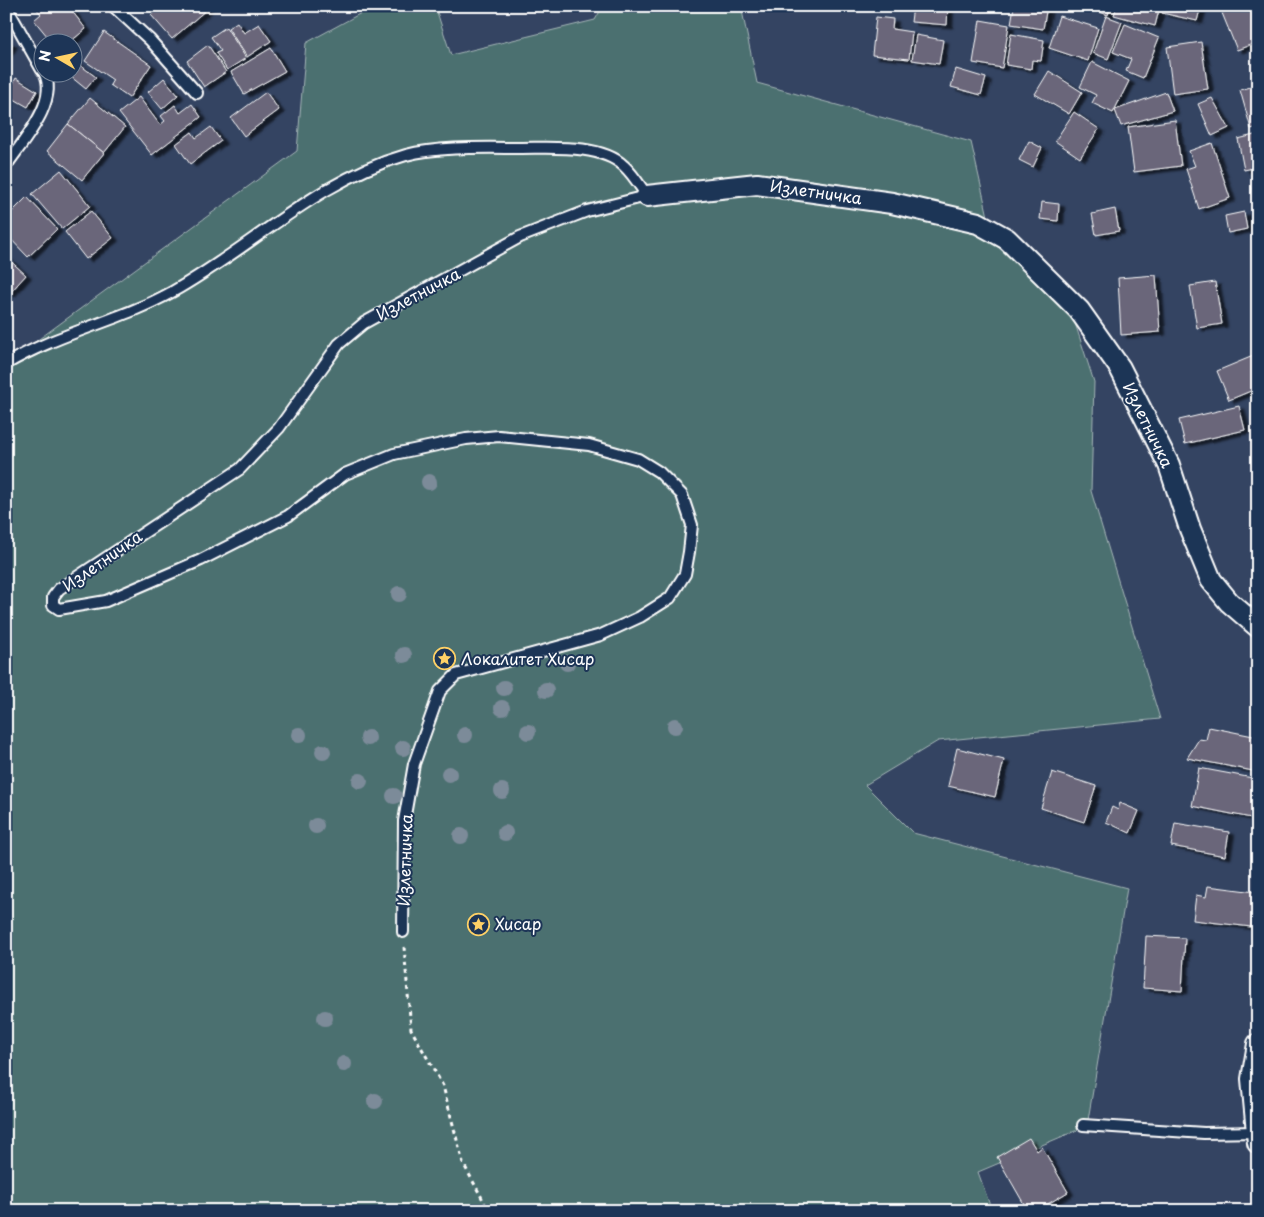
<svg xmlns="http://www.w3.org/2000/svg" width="1264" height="1217" font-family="'Playpen Sans',sans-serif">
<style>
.green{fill:#4c6f70;stroke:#a6b7b8}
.building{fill:#6b667a;stroke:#fff;filter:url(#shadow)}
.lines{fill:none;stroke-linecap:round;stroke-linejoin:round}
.lane-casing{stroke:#fff;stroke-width:14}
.street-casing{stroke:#fff;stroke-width:24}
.path{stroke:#fff;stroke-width:3;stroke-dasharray:4 4;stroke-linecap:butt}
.lane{stroke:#1d3557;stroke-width:10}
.street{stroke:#1d3557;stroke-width:20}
.tree{fill:#7c8b99}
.labels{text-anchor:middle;stroke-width:4;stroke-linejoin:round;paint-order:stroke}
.street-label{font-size:16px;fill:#fff;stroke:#1d3557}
.poi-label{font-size:16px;fill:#fff;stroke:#1d3557;text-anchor:start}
</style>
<defs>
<filter id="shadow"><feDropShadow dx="5.5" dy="3" stdDeviation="1" flood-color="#0009"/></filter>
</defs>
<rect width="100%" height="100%" fill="#344462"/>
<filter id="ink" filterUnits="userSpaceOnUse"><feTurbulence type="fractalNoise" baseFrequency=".02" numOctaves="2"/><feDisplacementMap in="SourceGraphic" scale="10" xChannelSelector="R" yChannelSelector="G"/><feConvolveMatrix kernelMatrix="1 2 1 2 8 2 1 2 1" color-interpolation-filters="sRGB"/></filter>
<g filter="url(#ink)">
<polygon class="green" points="374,6 435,6 451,55 595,20 603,6 741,6 757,83 971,142 994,243 1073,317 1094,382 1091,491 1160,719 938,741 865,785 913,833 1127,888 1087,1126 978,1172 992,1211 6,1211 6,363 297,151 306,43"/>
<g class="building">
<polygon points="34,6 68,6 86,29 70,42 52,42 34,20 41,14"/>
<polygon points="160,6 205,6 207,9 172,39 151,15"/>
<polygon points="913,6 948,6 947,25 911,22"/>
<polygon points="1014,6 1047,6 1043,29 1011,24"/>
<polygon points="1099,6 1111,6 1108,15 1097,11"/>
<polygon points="1117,6 1160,6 1155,26 1114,15"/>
<polygon points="1164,6 1201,6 1197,21 1162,13"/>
<polygon points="1239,6 1250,6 1258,26 1258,42 1237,50 1222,13"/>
<polygon points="1059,16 1098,28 1088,61 1049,48"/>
<polygon points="1106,16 1122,22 1108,59 1093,53"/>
<polygon points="876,17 893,19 892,29 912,32 909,59 872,55"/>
<polygon points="980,20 1009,25 1002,68 973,63"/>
<polygon points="237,22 244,33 259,24 271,41 247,57 228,28"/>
<polygon points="1125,24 1159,38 1143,78 1126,71 1131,59 1113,52"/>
<polygon points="226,27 246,58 227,70 216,53 221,51 211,37"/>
<polygon points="104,32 151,65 129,98 110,85 113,80 85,61"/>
<polygon points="1011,34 1044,40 1041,61 1032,60 1031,69 1006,65"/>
<polygon points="916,35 943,40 939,64 912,60"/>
<polygon points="6,41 12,44 6,54"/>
<polygon points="1201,42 1208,89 1173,94 1167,47"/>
<polygon points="208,45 226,72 204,87 187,61"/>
<polygon points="271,48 285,71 244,94 231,72"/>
<polygon points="72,59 96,77 86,89 65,72 72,72"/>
<polygon points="1092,62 1129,81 1113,113 1092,103 1096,95 1080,87"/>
<polygon points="956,69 986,78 981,95 951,87"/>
<polygon points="1049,71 1082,92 1069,114 1035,94"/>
<polygon points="16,78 37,91 28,107 7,95"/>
<polygon points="164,78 178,95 162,109 148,92"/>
<polygon points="1258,85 1258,127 1251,129 1240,90"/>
<polygon points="266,92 279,110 244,136 231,118"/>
<polygon points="1166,92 1173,111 1121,126 1115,110"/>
<polygon points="139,97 160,125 165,121 161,116 175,105 180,113 192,104 201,117 152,155 119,113"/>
<polygon points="90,98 125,127 104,153 68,124"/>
<polygon points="1212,98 1229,128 1212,136 1198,104"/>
<polygon points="1074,112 1099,129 1080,158 1055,141"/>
<polygon points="1175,120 1181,166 1134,172 1128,127"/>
<polygon points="68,124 104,153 82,180 47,151"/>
<polygon points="211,127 221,141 190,164 176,144 192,132 196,138"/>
<polygon points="1258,134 1258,167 1244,170 1238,139"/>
<polygon points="1029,141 1042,148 1033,167 1019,160"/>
<polygon points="1212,143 1230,198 1199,209 1186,169 1195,166 1189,151"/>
<polygon points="61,170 90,206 62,229 32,194"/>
<polygon points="1258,186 1258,206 1252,188"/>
<polygon points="27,197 57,229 28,257 6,234 6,208 11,213"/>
<polygon points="1042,202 1059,204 1058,221 1040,219"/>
<polygon points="1115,209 1119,231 1096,235 1092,214"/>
<polygon points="91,211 113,238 86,259 65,232"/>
<polygon points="1244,212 1247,229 1228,233 1225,216"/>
<polygon points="6,257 26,275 9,294 6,292"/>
<polygon points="1156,275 1160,332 1121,335 1118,278"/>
<polygon points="1215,282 1222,324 1197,328 1190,286"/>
<polygon points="1258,354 1258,388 1229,400 1217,371"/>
<polygon points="1239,406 1245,430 1185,444 1179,420"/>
<polygon points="1209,727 1258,737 1258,772 1187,758 1199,739 1206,740"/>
<polygon points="957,748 1004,760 995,797 948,786"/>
<polygon points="1199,768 1258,779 1256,819 1192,806"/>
<polygon points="1052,772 1096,786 1084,822 1041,808"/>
<polygon points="1120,803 1139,811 1130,833 1106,822 1112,807 1118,810"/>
<polygon points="1175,823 1229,832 1225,856 1171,846"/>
<polygon points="1208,886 1255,892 1251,927 1193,920 1196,895 1206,897"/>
<polygon points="1146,936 1185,938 1182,991 1143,988"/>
<polygon points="1029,1138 1037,1151 1042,1147 1068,1192 1036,1211 1028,1211 997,1157"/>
</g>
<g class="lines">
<defs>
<g id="lane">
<polyline points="6,6 42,70"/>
<polyline points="113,6 150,40 197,93"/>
<path d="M6 166C22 142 60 101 44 72"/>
<path d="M6 364C58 333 120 321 172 292 251 248 317 180 406 155 440 146 487 148 522 148 552 148 601 144 624 166 633 174 640 186 647 196L587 211 520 237 364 323 339 344 279 428 240 469 59 589 53 597V605L59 609 106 601 201 560 288 516 345 474 394 454 466 439 499 436 589 445 638 459 659 472 682 495 692 525 689 552 685 574 670 598 640 617 601 635 456 675 440 691 414 764 404 821 403 932"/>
<polyline points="1083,1125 1204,1133 1257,1132"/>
</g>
<g id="street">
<polyline points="647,196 757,184 892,203 978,223 1007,239 1079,310 1120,368 1169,465 1190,529 1211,580 1229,602 1258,627"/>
<polyline points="1258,1044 1252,1079 1258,1143"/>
</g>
</defs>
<use href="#lane" class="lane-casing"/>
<use href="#street" class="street-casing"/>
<polyline class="path" points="404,947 411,1029 443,1086 463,1163 489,1211"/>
<use href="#lane" class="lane"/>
<use href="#street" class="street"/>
</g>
<g class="tree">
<circle cx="429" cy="482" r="8"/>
<circle cx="399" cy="594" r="8"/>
<circle cx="404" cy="655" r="8"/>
<circle cx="567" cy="663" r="8"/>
<circle cx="504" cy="688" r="8"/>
<circle cx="546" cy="690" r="8"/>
<circle cx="502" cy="708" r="8"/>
<circle cx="675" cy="726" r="8"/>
<circle cx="528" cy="732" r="8"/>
<circle cx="299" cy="735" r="8"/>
<circle cx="465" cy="735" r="8"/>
<circle cx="368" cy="738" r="8"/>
<circle cx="403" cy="748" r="8"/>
<circle cx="323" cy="752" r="8"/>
<circle cx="449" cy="774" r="8"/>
<circle cx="360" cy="781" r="8"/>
<circle cx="502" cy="791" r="8"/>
<circle cx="394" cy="796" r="8"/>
<circle cx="316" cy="826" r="8"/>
<circle cx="505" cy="833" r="8"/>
<circle cx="461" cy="836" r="8"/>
<circle cx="325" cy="1018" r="8"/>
<circle cx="344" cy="1064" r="8"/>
<circle cx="375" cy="1101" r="8"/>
</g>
</g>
<defs>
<symbol id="sight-ring" viewBox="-11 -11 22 22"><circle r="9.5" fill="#1d3557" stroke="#ffd166" stroke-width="1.5"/><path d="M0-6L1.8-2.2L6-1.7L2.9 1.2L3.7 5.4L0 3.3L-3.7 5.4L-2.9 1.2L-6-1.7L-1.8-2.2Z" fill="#ffd166"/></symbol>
</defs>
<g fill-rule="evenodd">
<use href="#sight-ring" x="432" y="646" width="25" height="25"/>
<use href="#sight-ring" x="466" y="912" width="25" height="25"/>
</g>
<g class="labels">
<g class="street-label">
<text transform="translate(816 192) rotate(8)" y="6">Излетничка</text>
<text transform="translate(418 294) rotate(-28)" y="6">Излетничка</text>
<text transform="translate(1148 425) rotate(64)" y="6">Излетничка</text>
<text transform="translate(102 561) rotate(-35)" y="6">Излетничка</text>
<text transform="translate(405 860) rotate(-88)" y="6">Излетничка</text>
</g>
<g class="poi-label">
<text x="461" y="665">Локалитет Хисар</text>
<text x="495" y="930">Хисар</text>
</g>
</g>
<rect width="1264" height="1217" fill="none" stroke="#1d3557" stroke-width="25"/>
<rect x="12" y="12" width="1239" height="1192" fill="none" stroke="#fff" stroke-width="2" filter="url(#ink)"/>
<g transform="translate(58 58) rotate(279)"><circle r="24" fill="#1d3557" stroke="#77869a"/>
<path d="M0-4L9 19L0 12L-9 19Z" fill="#ffd166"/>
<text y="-8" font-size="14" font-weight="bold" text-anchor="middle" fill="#ffffff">N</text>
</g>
</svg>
